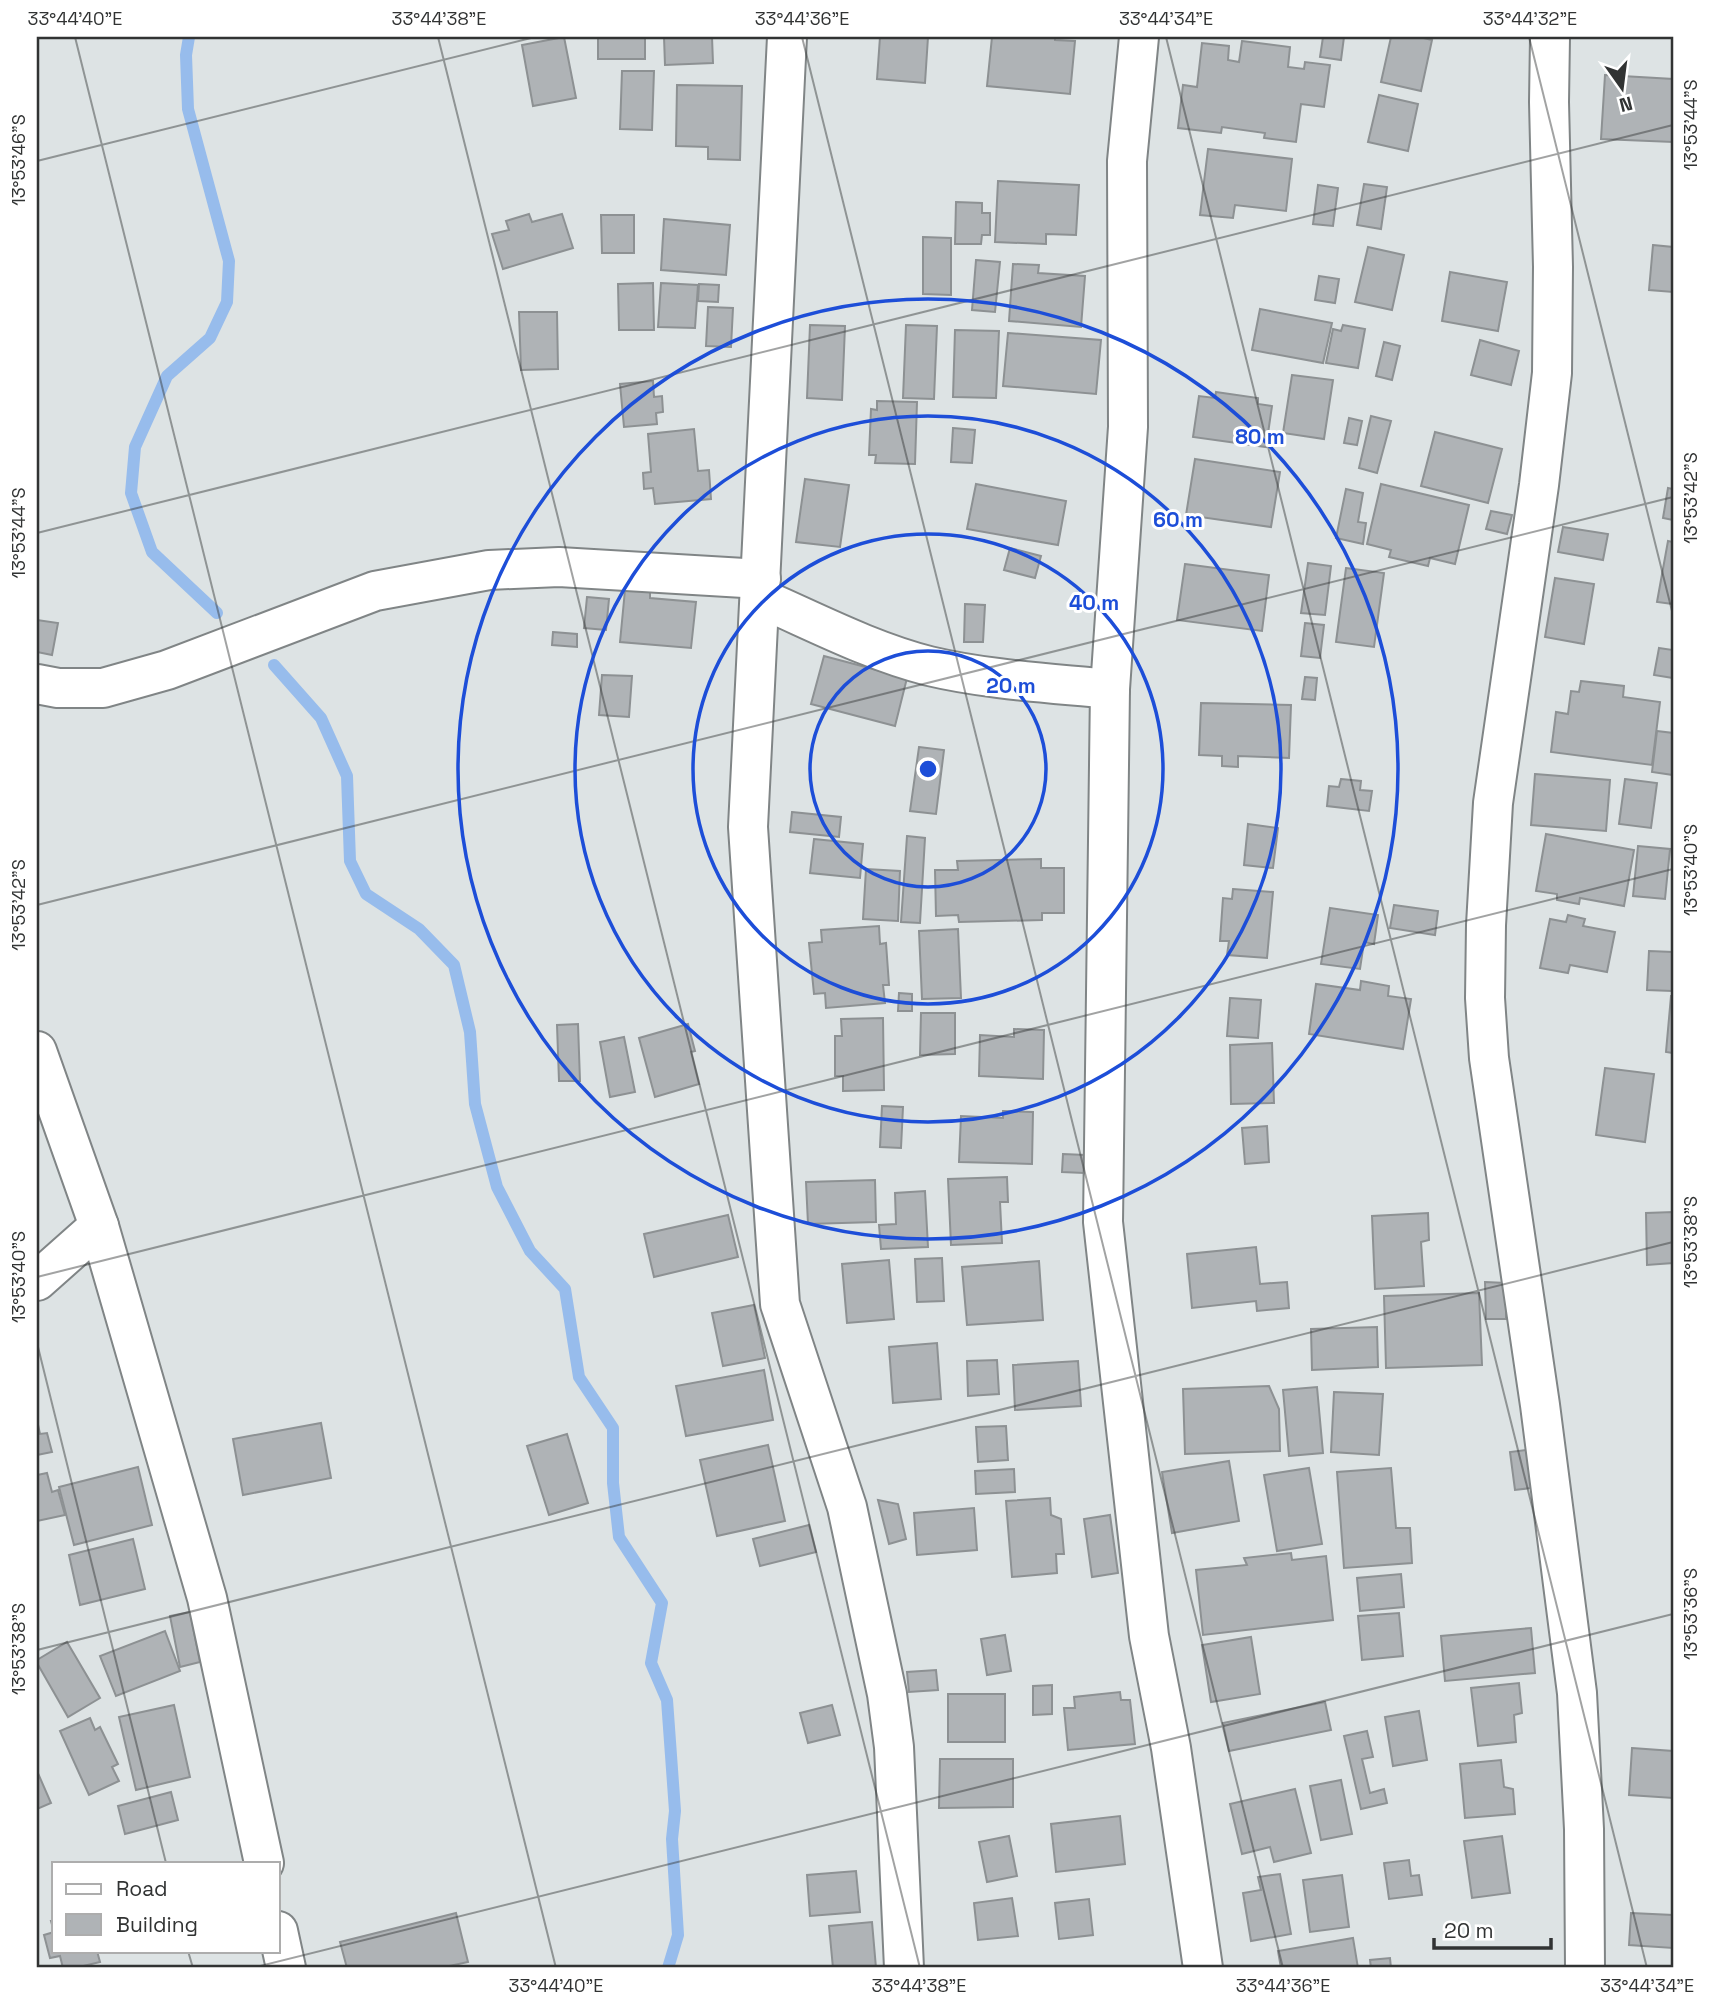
<svg xmlns="http://www.w3.org/2000/svg" width="1710" height="2005" font-family="'Space Grotesk',sans-serif">
<style>
.lines{fill:none;stroke-linecap:round;stroke-linejoin:round}
.stream{stroke:#97bcec;stroke-width:12}
.building{fill:#afb3b6;stroke:#8d9193;stroke-width:2}
.street-casing{stroke:#808586;stroke-width:42}
.street{stroke:#fff;stroke-width:38}
.ticks{fill:none;stroke:#313333;stroke-width:2;stroke-opacity:0.45}
.ring{fill:none;stroke:#1d4ed8;stroke-width:3.5}
.centre{fill:#1d4ed8;stroke:#fff;stroke-width:3.5}
.ring-label{font-size:21px;text-anchor:middle;font-weight:bold;fill:#1d4ed8;stroke:#fff;stroke-width:6;stroke-linejoin:round;paint-order:stroke}
.neatline{fill:none;stroke:#313333;stroke-width:2.5}
.ticks-label{font-size:18px;text-anchor:middle;fill:#313333}
</style>
<rect width="100%" height="100%" fill="#dde3e4"/>
<g class="lines">
<g class="stream">
<polyline points="189,37 186,55 188,109 229,261 227,302 210,338 167,376 135,447 131,493 152,552 217,613"/>
<polyline points="274,665 321,718 347,776 350,861 366,894 419,929 454,965 470,1032 475,1104 497,1187 530,1251 565,1289 579,1377 613,1428 613,1483 619,1537 662,1603 651,1663 667,1700 675,1811 672,1839 678,1935 668,1968"/>
</g>
</g>
<g class="building">
<polygon points="564,37 576,98 533,106 522,45"/>
<rect x="598" y="37" width="47" height="22"/>
<polygon points="664,37 712,37 713,63 665,65"/>
<polygon points="880,37 928,37 925,83 877,79"/>
<polygon points="992,37 1055,37 1055,40 1075,41 1070,94 987,86"/>
<polygon points="1323,37 1344,37 1341,60 1320,57"/>
<polygon points="1391,37 1419,37 1432,40 1421,91 1381,82"/>
<polygon points="1242,41 1290,47 1288,67 1304,69 1305,62 1330,65 1324,107 1301,104 1296,142 1264,138 1265,133 1222,127 1221,133 1178,128 1183,85 1197,87 1202,43 1229,46 1228,60 1239,62"/>
<polygon points="622,71 654,71 652,130 620,129"/>
<polygon points="1605,75 1673,79 1673,142 1601,139"/>
<polygon points="677,85 742,86 740,160 708,159 708,147 676,146"/>
<polygon points="1379,95 1418,104 1408,151 1368,142"/>
<polygon points="1208,149 1292,159 1286,211 1235,205 1233,218 1200,215"/>
<polygon points="998,181 1079,185 1076,235 1046,234 1046,244 995,242"/>
<polygon points="1364,184 1387,187 1381,229 1357,225"/>
<polygon points="1318,185 1338,188 1333,226 1313,224"/>
<polygon points="956,202 982,203 982,213 990,213 990,235 982,235 981,244 955,244"/>
<polygon points="529,214 532,222 562,214 573,248 503,269 492,234 509,230 506,221"/>
<polygon points="601,215 634,215 634,253 602,253"/>
<polygon points="664,219 730,225 726,275 661,270"/>
<polygon points="923,237 951,238 951,295 923,294"/>
<polygon points="1653,245 1673,247 1673,292 1649,290"/>
<polygon points="1368,247 1404,255 1392,310 1355,302"/>
<polygon points="976,260 1000,262 995,312 972,310"/>
<polygon points="1013,264 1039,265 1038,273 1085,276 1081,327 1009,321"/>
<polygon points="1450,272 1507,282 1498,331 1442,321"/>
<polygon points="1319,276 1339,279 1335,303 1315,300"/>
<polygon points="653,283 654,330 619,330 618,284"/>
<polygon points="661,283 698,285 695,328 658,327"/>
<polygon points="699,284 719,285 718,302 698,301"/>
<polygon points="708,307 733,308 731,347 706,346"/>
<polygon points="1260,309 1332,323 1323,363 1252,350"/>
<polygon points="519,312 557,312 558,369 521,370"/>
<polygon points="810,325 845,326 842,400 807,398"/>
<polygon points="906,325 937,326 934,399 903,398"/>
<polygon points="1343,325 1365,329 1358,368 1326,363 1333,329 1341,331"/>
<polygon points="955,330 999,331 996,398 953,397"/>
<polygon points="1008,333 1101,340 1096,394 1003,386"/>
<polygon points="1480,340 1519,351 1511,385 1471,375"/>
<polygon points="1384,342 1400,346 1392,380 1376,376"/>
<polygon points="1292,375 1333,380 1324,439 1283,433"/>
<polygon points="653,381 654,397 662,396 663,412 656,413 657,424 624,427 620,384"/>
<polygon points="1216,392 1258,398 1258,404 1272,406 1266,447 1193,437 1199,396 1215,398"/>
<polygon points="877,401 917,402 915,464 875,463 876,455 869,455 871,409 877,410"/>
<polygon points="1371,416 1391,421 1377,473 1359,468"/>
<polygon points="1349,418 1362,421 1357,445 1344,443"/>
<polygon points="953,428 975,430 972,463 951,462"/>
<polygon points="694,429 698,471 709,470 711,499 655,504 653,488 644,489 643,473 651,472 648,434"/>
<polygon points="1435,432 1502,449 1488,503 1421,486"/>
<polygon points="1195,459 1280,472 1271,527 1186,515"/>
<polygon points="805,479 849,485 840,547 796,542"/>
<polygon points="976,484 1066,501 1058,545 967,529"/>
<polygon points="1381,484 1469,505 1455,564 1430,558 1428,566 1389,557 1391,550 1367,544"/>
<polygon points="1668,488 1673,489 1673,520 1663,518"/>
<polygon points="1346,489 1363,493 1358,522 1366,523 1363,544 1336,538"/>
<polygon points="1491,511 1512,515 1507,534 1486,529"/>
<polygon points="1563,527 1608,534 1603,560 1558,552"/>
<polygon points="1668,541 1673,542 1673,604 1657,602"/>
<polygon points="1010,548 1041,556 1035,578 1004,570"/>
<polygon points="1308,563 1331,566 1325,615 1301,613"/>
<polygon points="1185,564 1269,575 1262,631 1177,620"/>
<polygon points="1346,568 1384,573 1374,647 1336,642"/>
<polygon points="1555,578 1594,584 1584,644 1545,637"/>
<polygon points="625,590 650,591 650,598 696,602 691,648 620,642"/>
<polygon points="587,597 609,599 606,630 584,628"/>
<polygon points="965,604 985,605 983,642 964,642"/>
<polygon points="37,620 58,623 52,655 37,652"/>
<polygon points="1305,623 1324,625 1320,658 1301,656"/>
<polygon points="553,632 577,634 577,647 552,645"/>
<polygon points="1659,648 1673,650 1673,678 1654,675"/>
<polygon points="824,656 907,678 895,726 811,704"/>
<polygon points="602,675 632,676 629,717 599,715"/>
<polygon points="1305,677 1317,678 1315,700 1302,699"/>
<polygon points="1581,681 1624,686 1623,697 1660,702 1652,765 1551,752 1556,712 1568,714 1571,691 1579,692"/>
<polygon points="1201,703 1291,705 1289,758 1238,756 1238,767 1222,766 1222,756 1199,755"/>
<polygon points="1657,731 1673,733 1673,775 1652,772"/>
<polygon points="919,747 944,750 936,814 910,811"/>
<polygon points="1535,774 1610,780 1606,831 1531,825"/>
<polygon points="1341,779 1361,781 1360,790 1372,791 1369,811 1327,806 1329,786 1339,787"/>
<polygon points="1625,779 1657,783 1651,828 1619,824"/>
<polygon points="792,812 841,817 839,837 790,832"/>
<polygon points="1248,824 1278,828 1273,868 1244,865"/>
<polygon points="1546,834 1634,850 1624,906 1580,898 1579,904 1557,900 1557,894 1536,891"/>
<polygon points="907,836 925,838 920,923 901,922"/>
<polygon points="814,839 863,844 860,878 810,873"/>
<polygon points="1638,846 1670,849 1665,899 1633,896"/>
<polygon points="1041,859 1041,868 1064,868 1064,913 1042,913 1042,920 959,922 958,915 936,916 935,870 958,870 957,861"/>
<polygon points="866,869 900,871 898,921 863,919"/>
<polygon points="1233,889 1273,892 1267,958 1227,955 1229,941 1220,941 1223,898 1232,899"/>
<polygon points="1394,905 1438,911 1435,935 1390,928"/>
<polygon points="1330,908 1378,915 1374,944 1364,942 1360,969 1321,964"/>
<polygon points="1568,915 1585,919 1583,926 1615,932 1607,972 1570,965 1568,973 1540,968 1550,919 1566,922"/>
<polygon points="879,926 880,944 886,943 889,985 883,985 885,1003 826,1008 825,993 814,994 809,943 822,942 821,930"/>
<polygon points="958,929 961,998 922,999 919,931"/>
<polygon points="1649,951 1673,952 1672,991 1647,990"/>
<polygon points="1361,981 1389,986 1388,996 1411,999 1403,1049 1309,1034 1316,984 1360,990"/>
<polygon points="899,993 912,994 912,1011 898,1011"/>
<polygon points="1671,996 1673,996 1673,1053 1666,1052"/>
<polygon points="1230,998 1261,1000 1258,1038 1227,1036"/>
<polygon points="921,1013 955,1013 955,1054 920,1055"/>
<polygon points="883,1018 884,1090 843,1091 843,1076 835,1076 835,1036 842,1036 841,1019"/>
<polygon points="578,1024 580,1081 559,1081 557,1025"/>
<polygon points="688,1024 695,1051 691,1052 699,1084 655,1097 639,1038"/>
<polygon points="1014,1029 1044,1030 1043,1079 979,1076 980,1035 1014,1037"/>
<polygon points="624,1037 635,1092 610,1097 600,1042"/>
<polygon points="1272,1043 1274,1103 1231,1104 1230,1045"/>
<polygon points="1605,1068 1654,1074 1645,1142 1596,1135"/>
<polygon points="882,1106 903,1107 901,1148 880,1147"/>
<polygon points="1003,1111 1033,1112 1032,1164 959,1162 961,1116 1003,1118"/>
<polygon points="1267,1126 1269,1162 1245,1164 1242,1128"/>
<polygon points="1063,1154 1085,1155 1084,1173 1062,1172"/>
<polygon points="1007,1177 1008,1202 1000,1202 1002,1243 951,1245 948,1179"/>
<polygon points="875,1180 876,1222 808,1224 806,1182"/>
<polygon points="925,1191 928,1247 881,1249 879,1225 896,1224 895,1193"/>
<polygon points="1673,1212 1673,1263 1647,1265 1646,1213"/>
<polygon points="1428,1213 1429,1240 1421,1242 1424,1286 1375,1289 1372,1216"/>
<polygon points="728,1215 738,1257 654,1277 644,1234"/>
<polygon points="1256,1247 1260,1284 1287,1282 1289,1308 1257,1311 1256,1301 1192,1308 1187,1254"/>
<polygon points="942,1258 944,1301 917,1302 915,1259"/>
<polygon points="889,1260 894,1319 847,1323 842,1264"/>
<polygon points="1039,1261 1043,1320 967,1325 962,1267"/>
<polygon points="1485,1282 1506,1283 1506,1319 1486,1319"/>
<polygon points="1479,1293 1482,1365 1386,1368 1384,1296"/>
<polygon points="754,1305 765,1358 723,1366 712,1313"/>
<polygon points="1377,1327 1378,1367 1312,1370 1311,1329"/>
<polygon points="937,1343 941,1399 893,1403 889,1347"/>
<polygon points="997,1360 999,1394 968,1396 967,1361"/>
<polygon points="1078,1361 1081,1406 1015,1410 1013,1365"/>
<polygon points="764,1370 773,1420 686,1436 676,1386"/>
<polygon points="1269,1386 1279,1409 1280,1451 1185,1454 1183,1389"/>
<polygon points="1317,1387 1323,1453 1289,1456 1283,1390"/>
<polygon points="1334,1392 1383,1394 1379,1455 1331,1452"/>
<polygon points="37,1420 40,1434 47,1433 52,1452 37,1455"/>
<polygon points="321,1423 331,1478 243,1495 233,1439"/>
<polygon points="1006,1426 1008,1460 978,1462 976,1427"/>
<polygon points="567,1434 588,1503 549,1515 527,1446"/>
<polygon points="768,1445 785,1521 717,1536 700,1460"/>
<polygon points="1527,1450 1531,1488 1515,1490 1510,1452"/>
<polygon points="1229,1461 1239,1521 1172,1533 1162,1472"/>
<polygon points="138,1467 152,1525 74,1545 59,1487"/>
<polygon points="1309,1468 1322,1544 1277,1551 1264,1475"/>
<polygon points="1391,1468 1396,1528 1410,1528 1412,1563 1344,1568 1337,1472"/>
<polygon points="1014,1469 1015,1492 976,1494 975,1471"/>
<polygon points="47,1473 52,1492 58,1490 65,1515 37,1521 37,1475"/>
<polygon points="1050,1498 1051,1515 1061,1519 1064,1554 1056,1554 1057,1573 1012,1577 1006,1501"/>
<polygon points="878,1500 898,1504 906,1539 889,1544"/>
<polygon points="974,1508 977,1550 917,1555 914,1513"/>
<polygon points="1110,1515 1118,1573 1092,1577 1084,1519"/>
<polygon points="809,1525 816,1552 760,1566 753,1539"/>
<polygon points="133,1539 145,1589 80,1605 69,1555"/>
<polygon points="1291,1553 1292,1560 1326,1556 1333,1620 1203,1635 1196,1570 1247,1565 1244,1558"/>
<polygon points="1401,1574 1404,1607 1360,1611 1357,1578"/>
<polygon points="190,1612 200,1662 180,1667 170,1616"/>
<polygon points="1399,1613 1403,1656 1362,1660 1358,1616"/>
<polygon points="1531,1628 1535,1673 1445,1681 1441,1636"/>
<polygon points="165,1631 180,1671 116,1696 100,1656"/>
<polygon points="1005,1635 1011,1671 987,1675 981,1639"/>
<polygon points="1251,1637 1260,1694 1211,1702 1202,1645"/>
<polygon points="67,1642 100,1698 68,1717 37,1663 37,1660"/>
<polygon points="936,1670 938,1690 909,1692 907,1672"/>
<polygon points="1519,1683 1522,1713 1514,1715 1516,1742 1478,1746 1471,1688"/>
<polygon points="1052,1685 1052,1714 1033,1715 1033,1686"/>
<polygon points="1120,1692 1121,1700 1130,1700 1135,1744 1068,1750 1064,1708 1075,1708 1074,1697"/>
<rect x="948" y="1694" width="57" height="48"/>
<polygon points="1325,1702 1331,1730 1229,1751 1223,1723"/>
<polygon points="174,1705 190,1777 136,1790 119,1717"/>
<polygon points="832,1705 840,1735 808,1743 800,1713"/>
<polygon points="1419,1711 1427,1760 1393,1766 1385,1717"/>
<polygon points="90,1718 95,1730 100,1727 118,1764 112,1767 119,1781 89,1795 60,1731"/>
<polygon points="1367,1731 1373,1757 1362,1759 1370,1793 1384,1789 1387,1803 1361,1809 1344,1736"/>
<polygon points="1632,1748 1673,1751 1673,1798 1629,1795"/>
<polygon points="940,1759 1013,1759 1013,1807 939,1808"/>
<polygon points="1501,1760 1504,1787 1513,1789 1515,1814 1465,1818 1460,1764"/>
<polygon points="37,1771 51,1803 37,1809"/>
<polygon points="1341,1780 1352,1834 1321,1840 1310,1786"/>
<polygon points="1295,1789 1311,1853 1274,1862 1270,1847 1242,1854 1230,1804"/>
<polygon points="171,1792 178,1820 125,1834 118,1806"/>
<polygon points="1120,1816 1125,1864 1056,1872 1051,1824"/>
<polygon points="1009,1836 1017,1876 987,1882 979,1842"/>
<polygon points="1502,1836 1510,1893 1472,1898 1464,1841"/>
<polygon points="1409,1860 1411,1876 1419,1875 1422,1895 1389,1899 1384,1863"/>
<polygon points="856,1871 860,1912 810,1916 807,1875"/>
<polygon points="1280,1874 1291,1934 1251,1941 1243,1893 1261,1890 1258,1877"/>
<polygon points="1342,1875 1349,1927 1310,1932 1303,1880"/>
<polygon points="1012,1898 1018,1936 978,1940 974,1903"/>
<polygon points="1089,1899 1093,1935 1059,1939 1055,1903"/>
<polygon points="456,1913 468,1962 440,1968 347,1968 340,1942"/>
<polygon points="1631,1913 1673,1915 1673,1948 1629,1945"/>
<polygon points="51,1921 54,1921 54,1951 97,1951 100,1962 75,1968 63,1968 60,1956 50,1958 44,1935 54,1932"/>
<polygon points="872,1922 876,1968 833,1968 829,1926"/>
<polygon points="1353,1938 1358,1968 1281,1968 1278,1951"/>
<polygon points="1390,1958 1391,1968 1371,1968 1370,1960"/>
</g>
<g class="lines">
<defs>
<g id="street">
<polyline points="787,37 748,827 780,1304 847,1507 887,1694 894,1747 904,1968"/>
<polyline points="1139,37 1127,161 1128,427 1110,689 1103,1222 1149,1636 1171,1748 1203,1968"/>
<polyline points="1550,37 1549,102 1553,267 1552,373 1539,485 1493,803 1486,925 1485,998 1489,1058 1540,1405 1577,1693 1584,1829 1585,1968"/>
<path d="M760 598C815 622 870 651 929 666 988 680 1050 683 1110 689"/>
<polyline points="37,684 58,688 103,688 167,670 375,591 489,570 559,567 761,579"/>
<polyline points="37,1051 99,1226 207,1598 264,1863"/>
<polyline points="37,1281 99,1226"/>
<polyline points="278,1931 286,1968"/>
</g>
</defs>
<use href="#street" class="street-casing"/>
<use href="#street" class="street"/>
</g>
<path class="ticks" d="M75 37 556 1968M438 37 920 1968M802 37 1283 1968M1166 37 1647 1968M1529 37 1673 615M37 161 535 37M37 533 1673 125M37 905 1673 497M37 1277 1673 869M37 1343 166 1863M37 1650 1673 1242M188 1951 193 1968M252 1968 1673 1614"/>
<g class="ring">
<circle cx="928" cy="769" r="118"/>
<circle cx="928" cy="769" r="235"/>
<circle cx="928" cy="769" r="353"/>
<circle cx="928" cy="769" r="470"/>
</g>
<circle cx="928" cy="769" r="10" class="centre"/>
<g class="ring-label">
<text x="1260" y="444">80 m</text>
<text x="1178" y="527">60 m</text>
<text x="1094" y="610">40 m</text>
<text x="1011" y="693">20 m</text>
</g>
<rect width="1710" height="2005" fill="none" stroke="#ffffff" stroke-width="77"/>
<rect x="52" y="1862" width="228" height="91" fill="#ffffff" stroke="#adadad" stroke-width="2"/>
<rect x="66" y="1884" width="35" height="10" fill="#ffffff" stroke="#adadad" stroke-width="2"/>
<text x="116" y="1896" font-size="21" fill="#313333">Road</text>
<rect x="66" y="1914" width="35" height="21" fill="#afb3b6" stroke="#adadad" stroke-width="2"/>
<text x="116" y="1932" font-size="21" fill="#313333">Building</text>
<g transform="translate(1622 88) rotate(166)" stroke="#ffffff" stroke-width="5" paint-order="stroke">
<path d="M0-5L12 26L0 18L-12 26Z" fill="#313333"/>
<text y="-10" font-size="19" font-weight="bold" text-anchor="middle" fill="#313333">N</text>
</g>
<path d="M1434 1938v10h117v-10" fill="none" stroke="#313333" stroke-width="3.5"/>
<text x="1444" y="1938" font-size="21" fill="#313333" stroke="#ffffff" stroke-width="5" paint-order="stroke">20 m</text>
<rect x="38" y="38" width="1634" height="1928" class="neatline"/>
<g class="ticks-label">
<text x="75" y="25">33°44'40"E</text>
<text x="439" y="25">33°44'38"E</text>
<text x="802" y="25">33°44'36"E</text>
<text x="1166" y="25">33°44'34"E</text>
<text x="1530" y="25">33°44'32"E</text>
<text transform="translate(1691 125) rotate(-90)" y="6">13°53'44"S</text>
<text transform="translate(19 160) rotate(-90)" y="6">13°53'46"S</text>
<text transform="translate(1691 498) rotate(-90)" y="6">13°53'42"S</text>
<text transform="translate(19 533) rotate(-90)" y="6">13°53'44"S</text>
<text transform="translate(1691 870) rotate(-90)" y="6">13°53'40"S</text>
<text transform="translate(19 905) rotate(-90)" y="6">13°53'42"S</text>
<text transform="translate(1691 1242) rotate(-90)" y="6">13°53'38"S</text>
<text transform="translate(19 1277) rotate(-90)" y="6">13°53'40"S</text>
<text transform="translate(1691 1614) rotate(-90)" y="6">13°53'36"S</text>
<text transform="translate(19 1649) rotate(-90)" y="6">13°53'38"S</text>
<text x="556" y="1992">33°44'40"E</text>
<text x="919" y="1992">33°44'38"E</text>
<text x="1283" y="1992">33°44'36"E</text>
<text x="1647" y="1992">33°44'34"E</text>
</g>
</svg>
